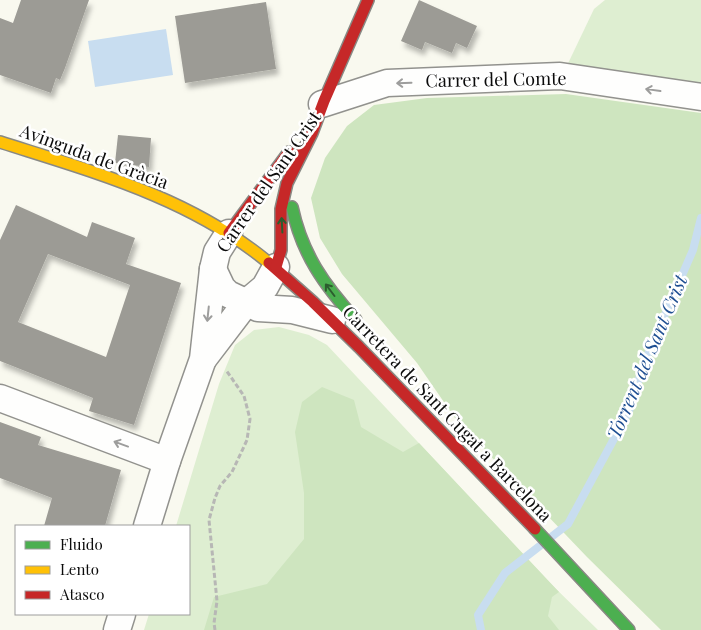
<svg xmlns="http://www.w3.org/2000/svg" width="701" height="630" font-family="'Playfair Display',serif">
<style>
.green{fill:#deeed1}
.forest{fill:#cee5bf}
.water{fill:#c8ddf0}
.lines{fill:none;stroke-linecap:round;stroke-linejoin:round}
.stream{stroke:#c8ddf0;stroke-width:8}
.building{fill:#9c9b95;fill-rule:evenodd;filter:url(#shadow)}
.street-casing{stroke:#92928e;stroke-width:29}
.fast-casing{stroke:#898984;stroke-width:14}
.slow-casing{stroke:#898984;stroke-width:14}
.jam-casing{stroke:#898984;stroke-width:14}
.path{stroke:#b7b7b5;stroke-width:3;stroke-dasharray:5 2.5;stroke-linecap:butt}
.street{stroke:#fefefd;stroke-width:26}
.fast{stroke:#4caf50;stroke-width:11}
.slow{stroke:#ffc107;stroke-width:11}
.jam{stroke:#c62828;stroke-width:11}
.oneway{stroke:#9d9d9c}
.oneway2{stroke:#2c5d2e}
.labels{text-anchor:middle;stroke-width:5;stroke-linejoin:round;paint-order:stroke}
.street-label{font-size:18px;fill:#0b0b0b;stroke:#fff}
.water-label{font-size:19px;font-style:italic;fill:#1f4f92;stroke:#fff}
</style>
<defs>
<filter id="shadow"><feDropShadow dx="3" dy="5.5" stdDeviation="2.5" flood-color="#0004"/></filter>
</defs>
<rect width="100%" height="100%" fill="#f9f9ef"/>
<g class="green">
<polygon points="605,0 701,0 701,100 562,76 594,9"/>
<polygon points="279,327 309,335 327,345 551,584 598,630 144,630 149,614 189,614 189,526 176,526 219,384 235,345 254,330"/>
</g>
<g class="forest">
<polygon points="566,94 701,113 701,630 661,630 587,557 457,421 417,363 342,274 320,238 311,198 325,158 347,126 374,105 427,98"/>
<polygon points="322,387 354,400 361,427 403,452 419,443 559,592 552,597 548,616 559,630 204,630 214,597 267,584 304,539 304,493 295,432 302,402"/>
</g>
<polygon class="water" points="166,29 173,75 95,87 88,41"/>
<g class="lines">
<polyline class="stream" points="481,630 478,615 505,573 568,524 629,411 644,363 693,250 701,218"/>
</g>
<g class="building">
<polygon points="21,0 89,0 65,68 60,80 56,78 51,93 0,75 0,18 13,23"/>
<polygon points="419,0 477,26 467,48 456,43 452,53 425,42 422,50 401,41"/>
<polygon points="266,2 276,69 185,83 175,16"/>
<polygon points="118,135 151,138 149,167 115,163"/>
<path d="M16 205 87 237 92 222 135 238 126 264 181 283 134 425 89 411 93 398 0 361V240ZM48 254 130 285 106 357 18 322Z"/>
<polygon points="0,422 41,437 38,445 121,470 105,526 44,526 52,498 0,478"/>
</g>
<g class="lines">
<defs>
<g id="street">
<polyline points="322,104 387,83 560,76 701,97"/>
<polyline points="213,269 222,288 228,294 258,308 292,310 332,320"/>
<polyline points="204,358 246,303 265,287 276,267"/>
<polyline points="0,398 167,461"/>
<polyline points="147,526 167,461 203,359 213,269 217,252 229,233"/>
<polyline points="117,630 122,614"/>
</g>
<g id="fast">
<path d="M292 207C302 254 324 285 356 320"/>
<polyline points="535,529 629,630"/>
</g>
<path id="slow" d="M0 142C94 172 191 198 269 263"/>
<g id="jam">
<polyline points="229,233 289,152"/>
<polyline points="269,263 313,302 359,347 535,529"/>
<polyline points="276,267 281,250 281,209 287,183 312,133 324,101 368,0"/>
</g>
</defs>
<use href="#street" class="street-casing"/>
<use href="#fast" class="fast-casing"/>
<use href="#slow" class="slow-casing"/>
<use href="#jam" class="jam-casing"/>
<polyline class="path" points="215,630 214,623 217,601 209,520 215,498 220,486 232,472 247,440 250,419 244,396 226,370"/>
<use href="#street" class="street"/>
<use href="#fast" class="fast"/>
<use href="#slow" class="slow"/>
<use href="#jam" class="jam"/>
</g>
<defs><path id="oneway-shaft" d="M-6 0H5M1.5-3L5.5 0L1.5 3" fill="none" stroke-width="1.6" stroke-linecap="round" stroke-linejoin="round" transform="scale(1.25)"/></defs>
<g class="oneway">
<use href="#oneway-shaft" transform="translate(404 83) rotate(178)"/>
<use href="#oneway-shaft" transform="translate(653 90) rotate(-172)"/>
<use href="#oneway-shaft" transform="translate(208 314) rotate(96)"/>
<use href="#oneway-shaft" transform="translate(121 444) rotate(-160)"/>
</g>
<g class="oneway2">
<use href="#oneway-shaft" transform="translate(282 225) rotate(-93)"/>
<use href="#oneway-shaft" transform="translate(330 290) rotate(-127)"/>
</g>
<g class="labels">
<g class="street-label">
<text transform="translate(496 80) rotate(-1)" y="6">Carrer del Comte</text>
<text transform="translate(94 157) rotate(20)" y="6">Avinguda de Gràcia</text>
<text transform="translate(269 182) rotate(-55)" y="6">Carrer del Sant Crist</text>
<text transform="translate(447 414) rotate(46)" y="6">Carretera de Sant Cugat a Barcelona</text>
</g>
<g class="water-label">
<text transform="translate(647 357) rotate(-67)" y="7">Torrent del Sant Crist</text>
</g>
</g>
<rect x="15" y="525" width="175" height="90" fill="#ffffff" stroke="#9d9d9d"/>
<rect x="25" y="541" width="25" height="8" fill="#4caf50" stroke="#9d9d9d"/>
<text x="60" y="550" font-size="15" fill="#0b0b0b">Fluido</text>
<rect x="25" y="566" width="25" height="8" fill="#ffc107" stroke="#9d9d9d"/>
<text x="60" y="575" font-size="15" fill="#0b0b0b">Lento</text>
<rect x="25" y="591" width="25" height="8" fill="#c62828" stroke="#9d9d9d"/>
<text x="60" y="600" font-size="15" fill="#0b0b0b">Atasco</text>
</svg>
